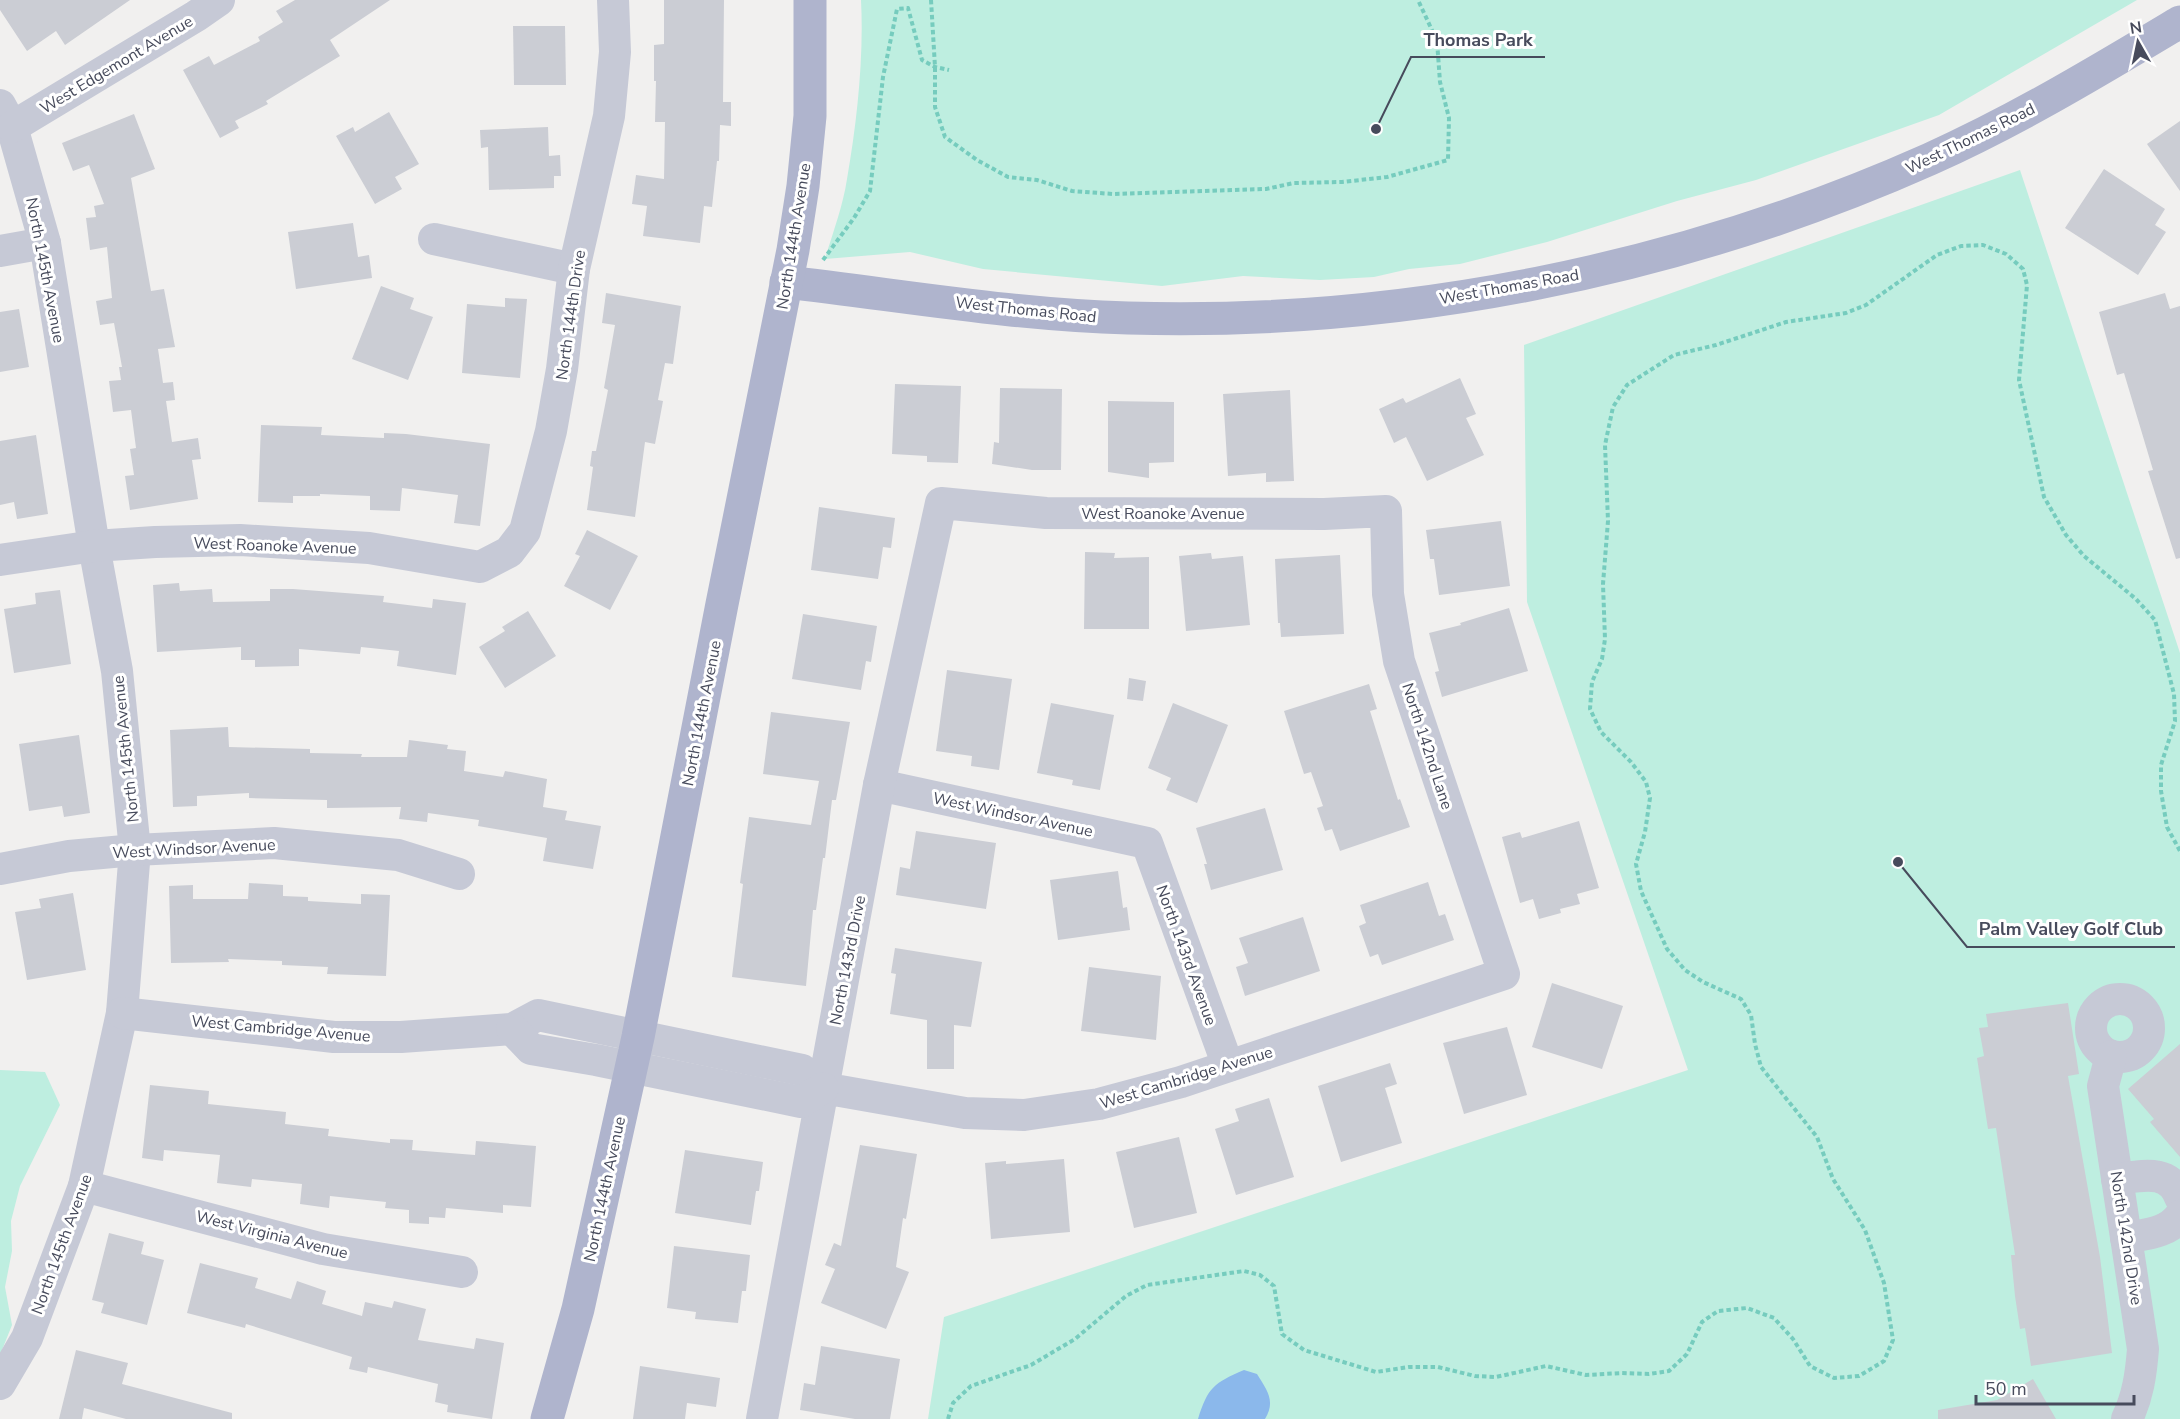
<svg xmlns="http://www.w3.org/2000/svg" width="2180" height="1419" font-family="'Nunito Sans',sans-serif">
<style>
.green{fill:#beeee0}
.water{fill:#8bb8eb}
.building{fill:#cbcdd4}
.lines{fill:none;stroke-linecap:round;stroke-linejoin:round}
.path{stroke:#76ccbe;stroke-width:4;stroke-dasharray:4.5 3;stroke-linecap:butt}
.minor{stroke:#c6c9d6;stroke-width:32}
.major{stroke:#afb4cd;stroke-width:33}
.labels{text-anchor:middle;stroke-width:6;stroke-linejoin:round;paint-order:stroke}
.street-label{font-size:16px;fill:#474b5c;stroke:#fff}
.leader{fill:none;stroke:#474b5c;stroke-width:2}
.callout-dot{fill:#474b5c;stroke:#fff;stroke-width:2}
.callout-label{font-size:18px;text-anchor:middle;font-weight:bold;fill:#474b5c;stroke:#fff;stroke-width:6;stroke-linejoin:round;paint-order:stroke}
</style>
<rect width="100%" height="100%" fill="#f1f0ef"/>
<g class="green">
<path d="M861 0H2137L1939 115 1756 180 1677 201 1547 242 1460 264 1409 269 1374 277 1320 280 1243 276 1162 286 983 269 910 252 825 259C833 232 843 206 847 179 857 122 864 57 861 0Z"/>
<polygon points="2020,170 2180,653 2180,1419 928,1419 944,1317 1688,1070 1527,602 1524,345"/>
<polygon points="0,1070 45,1072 60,1105 20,1186 11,1221 12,1251 5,1287 12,1325 0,1355"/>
</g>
<path class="water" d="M1244 1370 1257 1374C1267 1390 1276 1401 1265 1419H1198C1208 1387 1214 1383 1244 1370Z"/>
<g class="building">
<polygon points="0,0 130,0 65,45 56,31 27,51 0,10"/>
<polygon points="295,0 390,0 330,40 340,56 266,101 268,104 235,121 239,128 220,138 183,70 209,56 214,65 260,41 258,37 283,22 276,11"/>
<polygon points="664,0 724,0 723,102 731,102 731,126 720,125 719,161 717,161 712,207 704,206 700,243 643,236 647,206 632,204 636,175 664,179 665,122 655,122 656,81 654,81 654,45 664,44"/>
<polygon points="513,26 565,26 566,85 514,85"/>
<polygon points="389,112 419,164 395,177 402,189 375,204 336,136 353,127 355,132"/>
<polygon points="134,114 155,169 131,178 151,291 164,289 175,347 158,349 163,383 173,382 175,400 166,401 172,442 198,438 201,459 192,460 198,499 130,510 125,476 134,475 130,449 136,448 131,410 113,412 109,381 121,380 119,367 122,367 114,323 100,325 96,301 112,298 107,247 90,250 86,218 96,217 94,206 104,204 89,165 73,171 62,143"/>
<polygon points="2180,121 2180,191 2147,144"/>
<polygon points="548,127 549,156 560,155 561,176 554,176 554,188 489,190 488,147 481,148 480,130"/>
<polygon points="2104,169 2165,209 2155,225 2166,232 2138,275 2065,228"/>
<polygon points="353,223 358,257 369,255 372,278 296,289 288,232"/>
<polygon points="381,286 414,298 410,309 433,317 408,380 352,359"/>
<polygon points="606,293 681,306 673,364 665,363 658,400 663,401 655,444 645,442 635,517 587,510 593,467 590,466 592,451 596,451 608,390 604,388 615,325 602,323"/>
<polygon points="2165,293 2170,309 2180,306 2180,558 2176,559 2148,471 2153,470 2124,373 2117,375 2099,312"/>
<polygon points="505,298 527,299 520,378 462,373 467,304 505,307"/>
<polygon points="19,309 29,367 0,372 0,312"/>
<polygon points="1460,378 1476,414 1466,418 1484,455 1427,481 1406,437 1394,443 1379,409 1403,398 1406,403"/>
<polygon points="895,384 961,386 958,463 927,462 927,456 892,454"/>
<polygon points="1000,388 1062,389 1061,470 1032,470 992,464 994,442 999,443"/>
<polygon points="1290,390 1294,481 1266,482 1266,473 1228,476 1223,394"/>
<polygon points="1108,401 1174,402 1174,462 1149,463 1149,478 1108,472"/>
<polygon points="261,425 322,427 321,435 384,438 384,433 406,434 490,444 480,526 454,523 458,495 402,488 400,511 370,510 370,496 320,494 320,496 293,496 293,503 258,502"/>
<polygon points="36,435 48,514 17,519 14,502 0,505 0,441"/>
<polygon points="819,507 895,518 891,548 883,547 878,579 811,570"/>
<polygon points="1501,521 1510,586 1439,595 1434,559 1430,559 1426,530"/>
<polygon points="587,530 638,556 610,610 564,586 580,556 575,554"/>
<polygon points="1085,552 1115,553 1114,558 1149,557 1149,629 1084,629"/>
<polygon points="1211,553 1212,559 1243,556 1250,625 1186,631 1179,556"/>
<polygon points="1340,555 1344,634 1281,637 1280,623 1278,623 1275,559"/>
<polygon points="179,583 180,591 212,589 213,602 270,601 270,589 293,589 384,596 383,602 432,608 433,599 466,603 456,675 397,666 399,651 361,647 360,654 299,649 299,666 255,667 255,660 241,660 241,647 157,652 153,585"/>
<polygon points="60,590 71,664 14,673 4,609 36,604 35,593"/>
<polygon points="1509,608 1528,671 1442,697 1435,672 1439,671 1429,633 1461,625 1460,623"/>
<polygon points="528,611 556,656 505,688 479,647 505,631 502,627"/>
<polygon points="803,614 877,626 871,662 866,661 861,690 792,679"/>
<polygon points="947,670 1012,679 999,770 971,766 972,756 936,751"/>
<polygon points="1129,678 1146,681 1143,701 1127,699"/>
<polygon points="1369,684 1377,709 1370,711 1398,800 1400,799 1410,827 1340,851 1332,829 1325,831 1317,808 1323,806 1311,772 1304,774 1284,711"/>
<polygon points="1051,703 1114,715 1100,790 1072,785 1073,780 1037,773"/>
<polygon points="1173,703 1228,725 1197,803 1166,790 1171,778 1148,768"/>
<polygon points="771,712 850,722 836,800 832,800 825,858 823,858 816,910 813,910 806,986 732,977 743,884 740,883 749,817 811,825 819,781 763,774"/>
<polygon points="228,727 229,747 310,749 310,753 362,754 361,757 407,757 409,740 448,745 447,749 466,751 464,771 503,777 505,771 547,779 543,807 567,811 565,820 601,826 593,869 543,861 547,838 478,826 479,820 428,813 427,822 399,819 401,807 327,808 327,800 249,798 249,793 197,796 197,806 173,807 170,730"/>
<polygon points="79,735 90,813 64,817 62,806 29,811 19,744"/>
<polygon points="1265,808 1283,870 1211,890 1204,864 1207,864 1196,828"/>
<polygon points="1579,821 1599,888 1577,894 1580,904 1560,909 1561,913 1539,919 1533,899 1520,903 1502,837 1520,832 1522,838"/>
<polygon points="916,831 996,843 986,909 896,895 900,867 910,869"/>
<polygon points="1118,871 1123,908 1127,907 1130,930 1058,940 1050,880"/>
<polygon points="1428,882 1439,916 1445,914 1454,940 1382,965 1378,954 1370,957 1359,926 1366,923 1360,905"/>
<polygon points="249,883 283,885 283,896 308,897 308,901 361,904 361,894 390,895 386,976 327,974 328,967 282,965 282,961 228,959 229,962 171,963 169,886 193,885 193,899 248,899"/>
<polygon points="73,893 86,970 27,980 15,912 41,908 39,899"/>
<polygon points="1303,917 1320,971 1245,996 1236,967 1248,963 1239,938"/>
<polygon points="895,948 982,962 971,1027 954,1025 954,1069 927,1069 927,1020 890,1014 896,974 891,973"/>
<polygon points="1089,967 1161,976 1156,1040 1081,1031"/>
<polygon points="1552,983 1623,1006 1602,1069 1532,1047"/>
<polygon points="2068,1003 2079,1074 2068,1076 2100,1257 2112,1353 2031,1366 2025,1328 2020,1329 2015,1296 2011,1255 2015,1255 1996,1128 1988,1129 1977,1058 1984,1056 1979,1028 1988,1027 1986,1014"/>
<polygon points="1507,1027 1527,1095 1464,1114 1443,1043"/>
<polygon points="2180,1044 2180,1157 2150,1122 2154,1119 2128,1089"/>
<polygon points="1390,1063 1397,1084 1385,1088 1402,1143 1341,1162 1318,1086"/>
<polygon points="150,1085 209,1091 208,1104 286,1112 285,1124 329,1129 328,1136 390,1143 390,1139 413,1140 412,1150 475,1155 476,1141 536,1146 531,1207 503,1205 503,1213 446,1208 445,1218 429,1217 429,1224 409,1223 409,1210 385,1208 386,1202 330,1196 329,1208 300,1204 302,1184 252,1179 251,1187 217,1183 220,1155 164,1150 163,1161 142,1158"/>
<polygon points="1269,1098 1294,1177 1236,1195 1215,1129 1239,1121 1235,1109"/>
<polygon points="1179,1137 1197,1213 1134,1228 1116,1152"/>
<polygon points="860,1145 917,1154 906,1219 903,1218 896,1267 909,1272 886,1329 821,1303 835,1269 825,1265 834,1243 841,1246"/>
<polygon points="685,1150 763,1162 759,1191 756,1191 751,1225 675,1213"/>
<polygon points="1064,1159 1070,1232 991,1239 985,1163 1006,1161 1006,1164"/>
<polygon points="109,1233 144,1242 141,1254 164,1260 147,1325 101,1313 104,1303 92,1300"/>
<polygon points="674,1246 750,1255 746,1291 742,1291 738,1323 695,1319 696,1312 667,1308"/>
<polygon points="200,1263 258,1278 255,1288 291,1299 297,1281 326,1291 322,1304 362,1316 365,1302 392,1308 394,1301 426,1309 418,1340 474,1349 476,1338 504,1343 492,1419 447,1412 448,1405 435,1402 438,1384 368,1367 367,1373 349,1369 352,1357 246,1324 245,1328 187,1313"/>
<polygon points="821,1346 900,1359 890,1419 855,1419 800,1410 804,1383 815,1385"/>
<polygon points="76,1350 128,1363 122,1384 232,1413 232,1419 126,1419 84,1408 82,1419 59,1419"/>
<polygon points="640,1366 720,1378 716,1407 687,1403 685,1419 633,1419"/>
<polygon points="2033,1379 2056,1419 1938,1419 1938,1410 1997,1400"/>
</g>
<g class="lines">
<g class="path">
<polyline points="931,0 935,67 935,107 945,137 977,160 1008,177 1037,180 1072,191 1113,194 1232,190 1266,189 1294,183 1342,182 1387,177 1448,160 1449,118 1440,82 1437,41 1418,0"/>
<polyline points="823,260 854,218 870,191 883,77 897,9 908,8 922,60 935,67 949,70"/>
<polyline points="948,1419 953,1403 971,1386 1031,1365 1075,1339 1126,1296 1147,1285 1244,1271 1260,1275 1274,1286 1282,1334 1304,1350 1376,1372 1409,1367 1438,1367 1475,1376 1496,1377 1546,1366 1586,1375 1622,1373 1649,1374 1669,1371 1687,1354 1702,1322 1718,1311 1747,1308 1774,1318 1793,1339 1810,1366 1834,1378 1859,1376 1884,1361 1893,1340 1884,1283 1865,1230 1833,1179 1817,1137 1761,1067 1755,1044 1751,1015 1741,999 1703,982 1685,970 1667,949 1641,891 1636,864 1645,832 1650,798 1646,782 1631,762 1601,732 1590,709 1592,682 1602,659 1605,639 1603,584 1608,521 1605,445 1613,407 1627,385 1674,355 1716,345 1786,322 1846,313 1866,305 1937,255 1961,246 1983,245 2006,254 2023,269 2027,285 2019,380 2044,497 2066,535 2084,556 2136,599 2155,620 2174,694 2175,721 2161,765 2161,791 2167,827 2180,851"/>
</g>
<g class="minor">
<polyline points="0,105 12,127 45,243 94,546 117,671 135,850 122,1013 84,1186 27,1338 0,1384"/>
<polyline points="12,127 196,16 219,0"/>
<polyline points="434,239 574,269"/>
<polyline points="0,251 45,243"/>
<polyline points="0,560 94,546 155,542 240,540 369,548 480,567 509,552 525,531 551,431 562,369 574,269 609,116 615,52 613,0"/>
<polyline points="879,785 1147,843 1228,1066"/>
<polyline points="0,869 69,856 135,850 274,843 398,855 459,874"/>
<circle cx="2120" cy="1028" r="29"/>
<polyline points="122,1013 334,1037 401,1037 512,1029 538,1015 802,1070 823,1088 965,1113 1024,1115 1099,1104 1181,1082 1504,974 1399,661 1388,594 1386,511 1324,514 1046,513 941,503 879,785 762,1419"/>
<polyline points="512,1029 531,1049 596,1060 801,1102 823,1088"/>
<path d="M2111 1056 2103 1086 2143 1349C2141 1374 2138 1396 2127 1419"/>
<path d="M2117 1179C2142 1176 2169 1168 2180 1197"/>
<polyline points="84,1186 323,1249 462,1272"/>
<path d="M2126 1238C2146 1234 2168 1233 2180 1216"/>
</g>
<g class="major">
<path d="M786 282C900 295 1014 315 1128 318 1401 326 1681 270 1930 159 2017 120 2098 71 2180 22"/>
<polyline points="547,1419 578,1309 638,1037 722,604 793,250 803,186 810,116 810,0"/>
</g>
</g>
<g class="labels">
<g class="street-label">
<text transform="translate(116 64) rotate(-31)" y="6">West Edgemont Avenue</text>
<text transform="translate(1970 138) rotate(-26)" y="6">West Thomas Road</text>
<text transform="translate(793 236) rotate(-81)" y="6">North 144th Avenue</text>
<text transform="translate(46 270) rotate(79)" y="6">North 145th Avenue</text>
<text transform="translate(1509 286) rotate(-10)" y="6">West Thomas Road</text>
<text transform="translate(1026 309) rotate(6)" y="6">West Thomas Road</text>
<text transform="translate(570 315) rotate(-82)" y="6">North 144th Drive</text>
<text x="1163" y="519">West Roanoke Avenue</text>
<text transform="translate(275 545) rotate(2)" y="6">West Roanoke Avenue</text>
<text transform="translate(701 713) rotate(-79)" y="6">North 144th Avenue</text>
<text transform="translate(1428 746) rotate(72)" y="6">North 142nd Lane</text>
<text transform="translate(125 749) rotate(-96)" y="6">North 145th Avenue</text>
<text transform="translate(1013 814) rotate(12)" y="6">West Windsor Avenue</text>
<text transform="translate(194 848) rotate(-3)" y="6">West Windsor Avenue</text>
<text transform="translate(1187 955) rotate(70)" y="6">North 143rd Avenue</text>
<text transform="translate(847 960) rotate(-79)" y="6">North 143rd Drive</text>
<text transform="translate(281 1028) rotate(5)" y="6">West Cambridge Avenue</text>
<text transform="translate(1186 1077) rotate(-17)" y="6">West Cambridge Avenue</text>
<text transform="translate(604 1189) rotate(-78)" y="6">North 144th Avenue</text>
<text transform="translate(272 1234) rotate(14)" y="6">West Virginia Avenue</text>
<text transform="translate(2127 1238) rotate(81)" y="6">North 142nd Drive</text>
<text transform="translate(61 1244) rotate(-70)" y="6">North 145th Avenue</text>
</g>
</g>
<path class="leader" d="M1376 129L1411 57H1545M1898 862L1967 947H2175"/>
<g class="callout-dot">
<circle cx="1376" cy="129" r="6"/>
<circle cx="1898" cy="862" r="6"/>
</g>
<g class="callout-label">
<text x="1478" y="46">Thomas Park</text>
<text x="2071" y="935">Palm Valley Golf Club</text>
</g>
<g transform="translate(2138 42) rotate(351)" stroke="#ffffff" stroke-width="4.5" paint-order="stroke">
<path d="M0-4.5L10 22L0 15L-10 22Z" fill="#474b5c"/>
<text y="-9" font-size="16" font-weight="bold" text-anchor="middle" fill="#474b5c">N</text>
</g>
<path d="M1976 1395v9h158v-9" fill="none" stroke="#474b5c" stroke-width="3"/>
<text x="1985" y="1395" font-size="18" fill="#474b5c" stroke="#ffffff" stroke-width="4.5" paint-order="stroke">50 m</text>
</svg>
